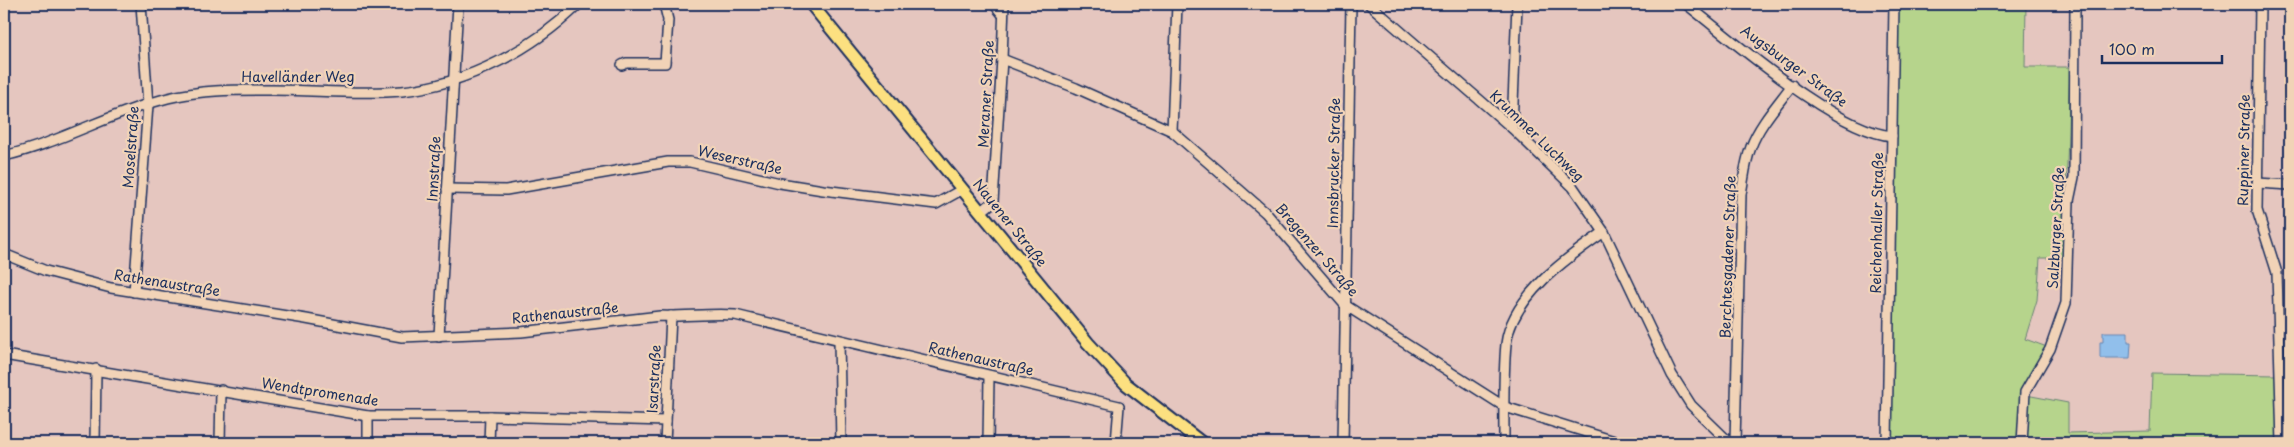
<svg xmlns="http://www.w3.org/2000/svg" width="2294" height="447" font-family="'Playpen Sans',sans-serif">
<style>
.green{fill:#b6d48c;stroke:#688275}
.water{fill:#91bfeb;stroke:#6285b3}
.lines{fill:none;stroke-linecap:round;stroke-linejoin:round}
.minor-casing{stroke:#1b2f5e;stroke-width:12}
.major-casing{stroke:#1b2f5e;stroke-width:15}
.minor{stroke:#f1d3b7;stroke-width:9}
.major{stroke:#fce080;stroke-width:11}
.labels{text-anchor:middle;stroke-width:4.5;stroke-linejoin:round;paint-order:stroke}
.street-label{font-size:14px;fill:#1b2f5e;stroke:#f1d3b7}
</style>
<rect width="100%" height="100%" fill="#e5c6bf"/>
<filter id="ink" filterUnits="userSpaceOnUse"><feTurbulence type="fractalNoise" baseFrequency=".02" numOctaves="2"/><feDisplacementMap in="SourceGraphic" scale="10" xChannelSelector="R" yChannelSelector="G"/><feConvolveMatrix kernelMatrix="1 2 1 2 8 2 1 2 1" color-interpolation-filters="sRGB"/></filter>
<g filter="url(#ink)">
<polygon class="green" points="1894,4 2026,4 2025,67 2070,67 2064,258 2040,258 2037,300 2025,339 2047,347 2021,394 2068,403 2068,433 2150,431 2152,373 2278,375 2280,443 1891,443"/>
<polygon class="water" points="2103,332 2128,332 2128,342 2131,342 2130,358 2100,358 2100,342 2103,342"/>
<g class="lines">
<defs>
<g id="minor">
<polyline points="994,4 1003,15"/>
<polyline points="1369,4 1512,128 1573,187 1604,232 1672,375 1691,405 1730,443"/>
<path d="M1686 4C1734 41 1835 131 1892 136"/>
<polyline points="2260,4 2257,210 2277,273 2282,443"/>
<polyline points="1002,59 1076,88 1172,131 1266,213 1345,305 1505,407 1621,443"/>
<polyline points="622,65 626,63 665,63 668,20 664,4"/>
<polyline points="1512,128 1517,4"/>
<polyline points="1172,131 1177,4"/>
<path d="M4 156C60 143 112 112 168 98 203 89 238 90 273 90 316 90 360 95 402 91 468 84 533 49 579 4"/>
<polyline points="2257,183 2290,185"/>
<polyline points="447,189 506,190 668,162 690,162 780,183 823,190 936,204 963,189"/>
<polyline points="982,211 993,202 1002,59 1004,4"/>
<path d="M4 254 46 271 111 288 306 319 402 337 521 332 660 316C685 317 710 313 735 315L1119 406 1116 443"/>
<polyline points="134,292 148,105 141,4"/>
<polyline points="439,336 458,4"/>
<polyline points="839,341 841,443"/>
<polyline points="4,355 368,416 490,416 666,421"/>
<polyline points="95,443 96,369"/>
<polyline points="220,443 221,390"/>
<polyline points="368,443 368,416"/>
<polyline points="489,443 490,416"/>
<polyline points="665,443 671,316"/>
<polyline points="988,443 989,376"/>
<polyline points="1343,443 1351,4"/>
<path d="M1504 443C1504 411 1503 376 1506 344 1512 296 1568 257 1604 232"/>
<path d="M1735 443 1741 194C1744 178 1745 162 1751 147 1759 125 1778 104 1792 85"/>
<polyline points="1887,443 1894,4"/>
<polyline points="2022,443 2025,392 2050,349 2066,303 2069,201 2074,177 2075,4"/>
</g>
<polyline id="major" points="811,4 1088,343 1126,384 1202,443"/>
</defs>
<use href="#minor" class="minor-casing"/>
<use href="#major" class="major-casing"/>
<use href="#minor" class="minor"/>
<use href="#major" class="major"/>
</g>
</g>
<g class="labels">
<g class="street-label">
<text transform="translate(1794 66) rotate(36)" y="5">Augsburger Straße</text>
<text x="298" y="82">Havelländer Weg</text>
<text transform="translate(986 94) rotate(-87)" y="5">Meraner Straße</text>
<text transform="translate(1537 136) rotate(44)" y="5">Krummer Luchweg</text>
<text transform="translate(131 147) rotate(-86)" y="5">Moselstraße</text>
<text transform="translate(2244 150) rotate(-89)" y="5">Ruppiner Straße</text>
<text transform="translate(740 160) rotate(13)" y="5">Weserstraße</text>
<text transform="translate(1334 163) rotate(-89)" y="5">Innsbrucker Straße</text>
<text transform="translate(434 169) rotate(-87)" y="5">Innstraße</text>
<text transform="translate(1010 223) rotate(51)" y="5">Nauener Straße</text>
<text transform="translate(1877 223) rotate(-89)" y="5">Reichenhaller Straße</text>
<text transform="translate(2056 228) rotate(-87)" y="5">Salzburger Straße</text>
<text transform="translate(1317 250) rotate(49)" y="5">Bregenzer Straße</text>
<text transform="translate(1728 257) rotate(-88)" y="5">Berchtesgadener Straße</text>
<text transform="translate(167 283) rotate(9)" y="5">Rathenaustraße</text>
<text transform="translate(565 313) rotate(-6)" y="5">Rathenaustraße</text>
<text transform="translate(981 359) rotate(13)" y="5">Rathenaustraße</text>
<text transform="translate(654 379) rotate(-87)" y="5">Isarstraße</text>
<text transform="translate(320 392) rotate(9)" y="5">Wendtpromenade</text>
</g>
</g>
<rect width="2294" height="447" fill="none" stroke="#f1d3b7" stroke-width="20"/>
<rect x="10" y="10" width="2274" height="427" fill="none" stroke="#1b2f5e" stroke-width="2" filter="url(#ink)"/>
<path d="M2102 55v8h120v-8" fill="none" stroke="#1b2f5e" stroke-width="2.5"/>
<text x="2109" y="55" font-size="15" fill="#1b2f5e" stroke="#f1d3b7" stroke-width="4" paint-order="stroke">100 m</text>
</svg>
